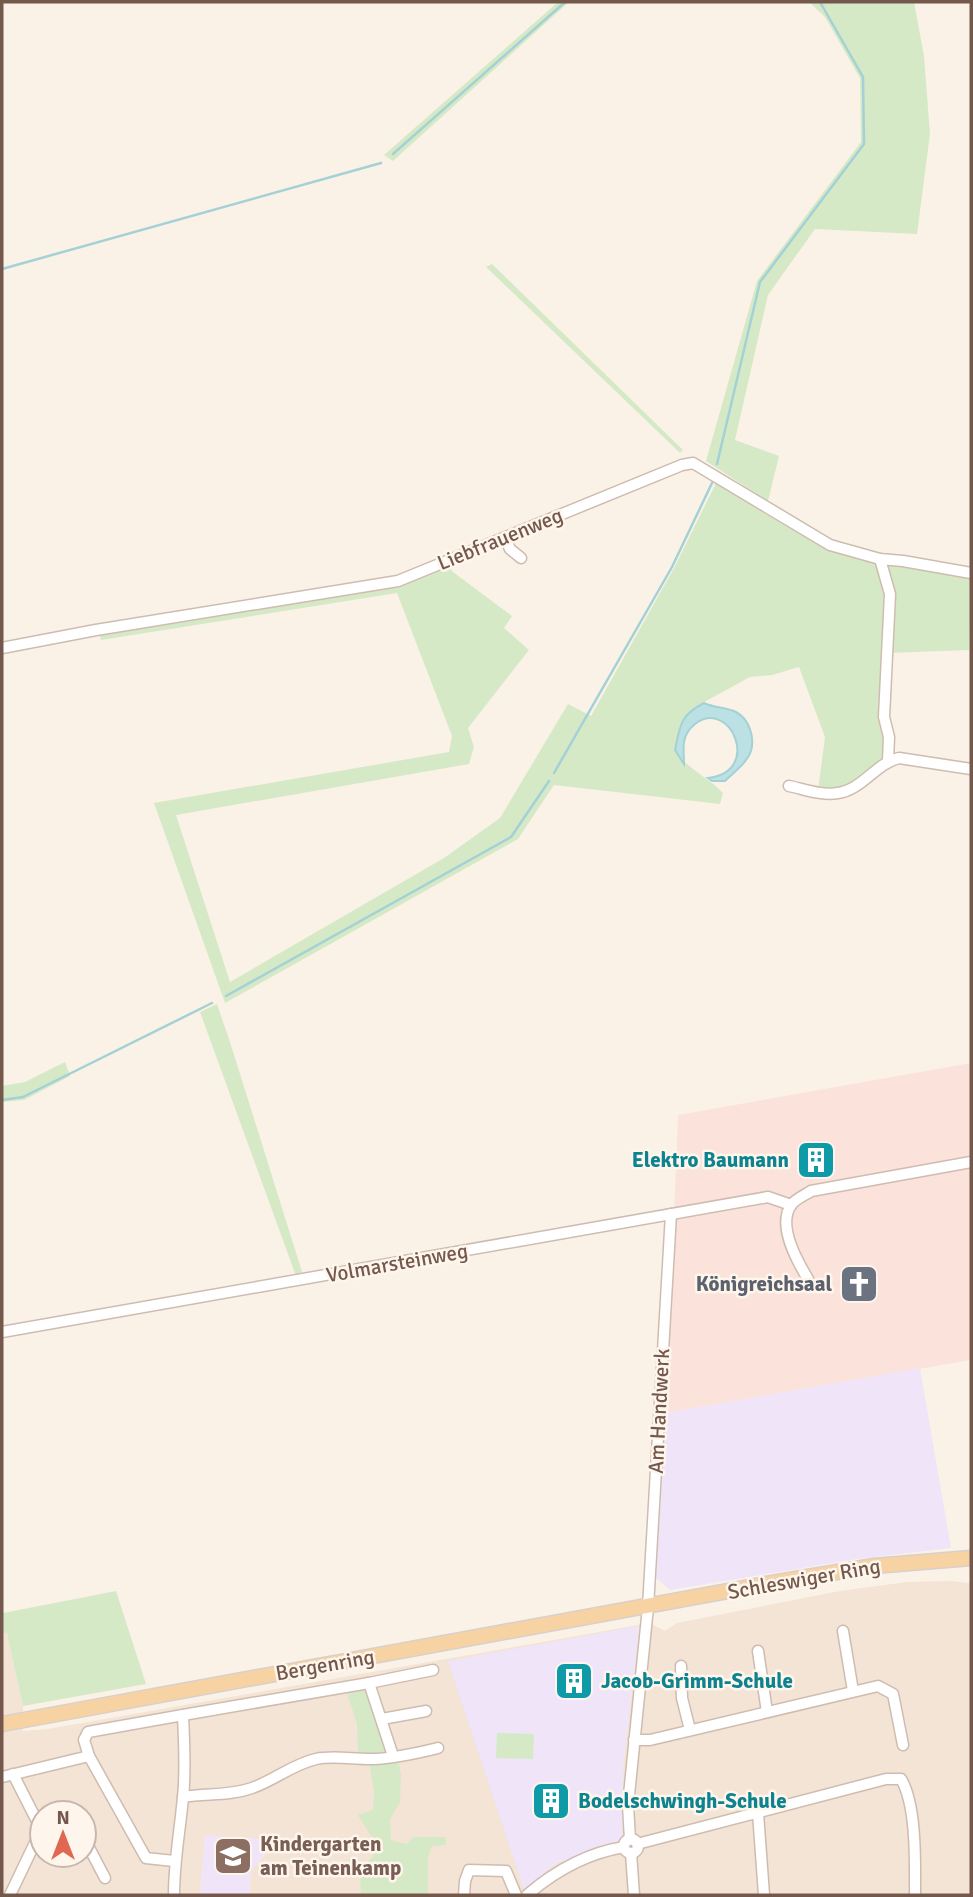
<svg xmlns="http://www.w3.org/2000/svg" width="973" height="1897" font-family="Signika,sans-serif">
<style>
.residential{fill:#f3e4d6;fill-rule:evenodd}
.commercial{fill:#fbe3db}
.education{fill:#efe4f8}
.green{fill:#d6e9c6}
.water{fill:#bce1e4;stroke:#a3d1d6;stroke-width:2}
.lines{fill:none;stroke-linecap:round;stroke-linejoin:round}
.stream{stroke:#a3d1d6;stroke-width:2.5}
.minor-casing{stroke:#cfbcb0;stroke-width:13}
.major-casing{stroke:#d8d0cd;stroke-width:17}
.minor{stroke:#fff;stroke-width:10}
.major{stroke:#f7d2a3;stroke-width:14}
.labels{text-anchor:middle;stroke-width:5;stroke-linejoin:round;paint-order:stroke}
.street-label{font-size:21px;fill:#74584c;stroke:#fef6ed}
.culture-label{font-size:21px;font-weight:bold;fill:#0d838f;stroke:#fef6ed;text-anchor:start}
.worship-label{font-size:21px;font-weight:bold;fill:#5b616d;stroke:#fef6ed;text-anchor:end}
.education-label{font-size:21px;font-weight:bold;fill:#785e54;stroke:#fef6ed;text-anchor:start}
</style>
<rect width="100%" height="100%" fill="#fbf2e7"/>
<path class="residential" d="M949 1581 971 1583V1895H249L251 1871 276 1841 205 1836 200 1895H2V1633L7 1632 23 1706V1731L48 1729 650 1623 665 1631 677 1623 840 1591 907 1582ZM639 1627 623 1769 622 1839 555 1864 524 1889ZM42 1813H84V1855H42Z"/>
<polygon class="commercial" points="971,1063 971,1360 666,1413 678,1115"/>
<g class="education">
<polygon points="920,1368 951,1548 857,1559 670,1590 656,1578 666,1413"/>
<polygon points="639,1626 623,1769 622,1839 555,1864 524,1890 448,1661"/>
<polygon points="205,1835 276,1840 251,1871 249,1895 200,1895"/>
</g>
<g class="green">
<polygon points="558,2 569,2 393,161 384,155"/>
<polygon points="809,2 914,2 924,56 930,134 917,234 815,229 768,295 735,440 779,456 768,501 706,461 757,281 861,142 860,78 825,17"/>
<polygon points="492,264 683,450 680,453 486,267"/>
<path d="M716 483 830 547 879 561 888 594 887 760 850 788 818 791 825 737 799 667 772 675 750 677 695 707 675 750C688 770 707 776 723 793L720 804 554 785 518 839 225 1003 154 803 449 752 452 736 397 593 101 640 98 630 398 583 446 563 453 572 512 616 504 628 529 650 468 728 474 747 469 764 176 815 230 982 444 858 500 818 568 704 591 716 674 568Z"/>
<polygon points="882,561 971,575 969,650 888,653 891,594"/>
<polygon points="217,1004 230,1042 303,1275 296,1276 200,1012"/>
<polygon points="65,1062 70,1076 24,1100 2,1102 2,1086 25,1082"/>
<polygon points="116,1591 146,1684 23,1706 7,1633 2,1633 2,1608 3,1613"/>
<polygon points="363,1687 368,1690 387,1746 386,1751 382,1754 358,1755 357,1724 346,1690"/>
<polygon points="497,1733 534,1734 533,1759 496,1758"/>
<polygon points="398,1759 401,1775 400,1802 390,1819 391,1840 407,1844 413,1837 446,1837 446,1845 432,1846 428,1856 428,1895 361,1895 360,1872 349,1868 349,1858 362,1866 373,1857 373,1839 358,1815 373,1810 374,1792 369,1761"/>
</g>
<path class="water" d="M704 703C714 708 726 707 736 712 749 719 755 737 751 751 747 763 733 773 725 781H712L708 778C763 772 730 697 695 724 689 729 685 735 684 742 683 749 684 757 684 764L675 750C680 726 680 715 704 703Z"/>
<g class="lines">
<g class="stream">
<polyline points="393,154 565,2"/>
<polyline points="2,269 381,163"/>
<polyline points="717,464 760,282 864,144 863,77 820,2"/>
<polyline points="554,773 672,567 712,483"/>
<polyline points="226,996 511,837 549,781"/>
<polyline points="2,1100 23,1097 212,1003"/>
</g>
<defs>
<g id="minor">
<polyline points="505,538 510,549 521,558"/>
<polyline points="880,559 890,594 884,717 889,737 888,760"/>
<polyline points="2,648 96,630 398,581 682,465 693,463 830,545 880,559 903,561 971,573"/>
<path d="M789 786C804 789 822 796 838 793 862 790 876 763 899 758L971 769"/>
<path d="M808 1279C797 1261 776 1224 792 1204 796 1199 805 1195 811 1191L971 1162"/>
<polyline points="2,1332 768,1197 791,1205"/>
<polyline points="843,1631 853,1691"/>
<polyline points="758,1651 767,1712"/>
<polyline points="681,1666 682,1698 690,1730"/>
<polyline points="369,1683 433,1670"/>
<polyline points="183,1715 369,1683 393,1756"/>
<polyline points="382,1719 426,1711"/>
<polyline points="634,1740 650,1740 878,1686 893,1694 903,1745"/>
<polyline points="13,1774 41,1829"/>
<polyline points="2,1777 89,1756"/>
<path d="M183 1797C206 1793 230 1796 252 1788 275 1780 293 1764 316 1759 334 1755 356 1760 375 1759 396 1758 418 1753 438 1748"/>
<polyline points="758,1813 764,1895"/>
<polyline points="84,1838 105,1878"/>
<circle cx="631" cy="1846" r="7"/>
<polyline points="630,1840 628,1805 648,1607 671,1214"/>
<path d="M637 1844 886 1779H901C917 1806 915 1864 915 1895"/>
<polyline points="631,1853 634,1895"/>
<path d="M174 1861 146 1858 89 1756 84 1740 88 1732 183 1715C184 1742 186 1770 183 1797 180 1831 174 1861 174 1895"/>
<polyline points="10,1895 42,1828"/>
<polyline points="464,1895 465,1881 469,1870 506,1871 516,1895"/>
<path d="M527 1895C555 1871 587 1853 624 1847"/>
</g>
<polyline id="major" points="2,1724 788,1580 874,1566 971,1558"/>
</defs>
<use href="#minor" class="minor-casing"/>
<use href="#major" class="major-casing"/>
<use href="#minor" class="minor"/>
<use href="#major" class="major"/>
</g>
<defs>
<symbol id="building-square" viewBox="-11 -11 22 22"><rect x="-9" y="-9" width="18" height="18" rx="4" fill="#0f9aa8" stroke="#fef6ed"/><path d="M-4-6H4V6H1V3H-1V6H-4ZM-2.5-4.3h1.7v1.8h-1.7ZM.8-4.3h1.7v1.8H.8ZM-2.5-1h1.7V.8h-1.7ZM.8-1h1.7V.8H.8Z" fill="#fff"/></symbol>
<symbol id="church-square" viewBox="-11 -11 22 22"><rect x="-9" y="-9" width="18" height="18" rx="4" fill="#6b7280" stroke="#fef6ed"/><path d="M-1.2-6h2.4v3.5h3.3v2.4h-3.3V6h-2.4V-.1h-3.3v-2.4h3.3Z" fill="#fff"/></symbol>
<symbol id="school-square" viewBox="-11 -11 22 22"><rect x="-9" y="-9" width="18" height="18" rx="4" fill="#8d6e63" stroke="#fef6ed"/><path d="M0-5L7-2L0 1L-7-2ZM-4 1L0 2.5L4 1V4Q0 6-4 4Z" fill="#fff"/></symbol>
</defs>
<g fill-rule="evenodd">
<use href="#building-square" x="794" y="1138" width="44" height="44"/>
<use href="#church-square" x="837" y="1262" width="44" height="44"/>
<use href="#building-square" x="552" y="1659" width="44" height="44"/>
<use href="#building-square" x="529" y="1779" width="44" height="44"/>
<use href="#school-square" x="211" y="1834" width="44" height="44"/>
</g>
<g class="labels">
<g class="street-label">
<text transform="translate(500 539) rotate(-22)" y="7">Liebfrauenweg</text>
<text transform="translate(397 1263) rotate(-10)" y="7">Volmarsteinweg</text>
<text transform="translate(659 1411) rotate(-87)" y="7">Am Handwerk</text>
<text transform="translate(804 1579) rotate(-10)" y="7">Schleswiger Ring</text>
<text transform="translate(325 1665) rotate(-10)" y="7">Bergenring</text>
</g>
<g class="culture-label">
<text x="789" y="1167" text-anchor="end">Elektro Baumann</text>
<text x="601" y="1688">Jacob-Grimm-Schule</text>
<text x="578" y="1808">Bodelschwingh-Schule</text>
</g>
<g class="worship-label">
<text x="832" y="1291">Königreichsaal</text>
</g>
<g class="education-label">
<text x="260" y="1851">Kindergarten<tspan x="260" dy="24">am Teinenkamp</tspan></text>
</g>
</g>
<rect width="973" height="1897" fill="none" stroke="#74584c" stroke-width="7"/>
<g transform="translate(63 1834)"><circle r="33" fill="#fef6ed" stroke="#c7b7ad" stroke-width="2"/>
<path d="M0-5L12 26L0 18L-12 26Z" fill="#e06852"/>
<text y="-10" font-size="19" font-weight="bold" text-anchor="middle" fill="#74584c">N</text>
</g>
</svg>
